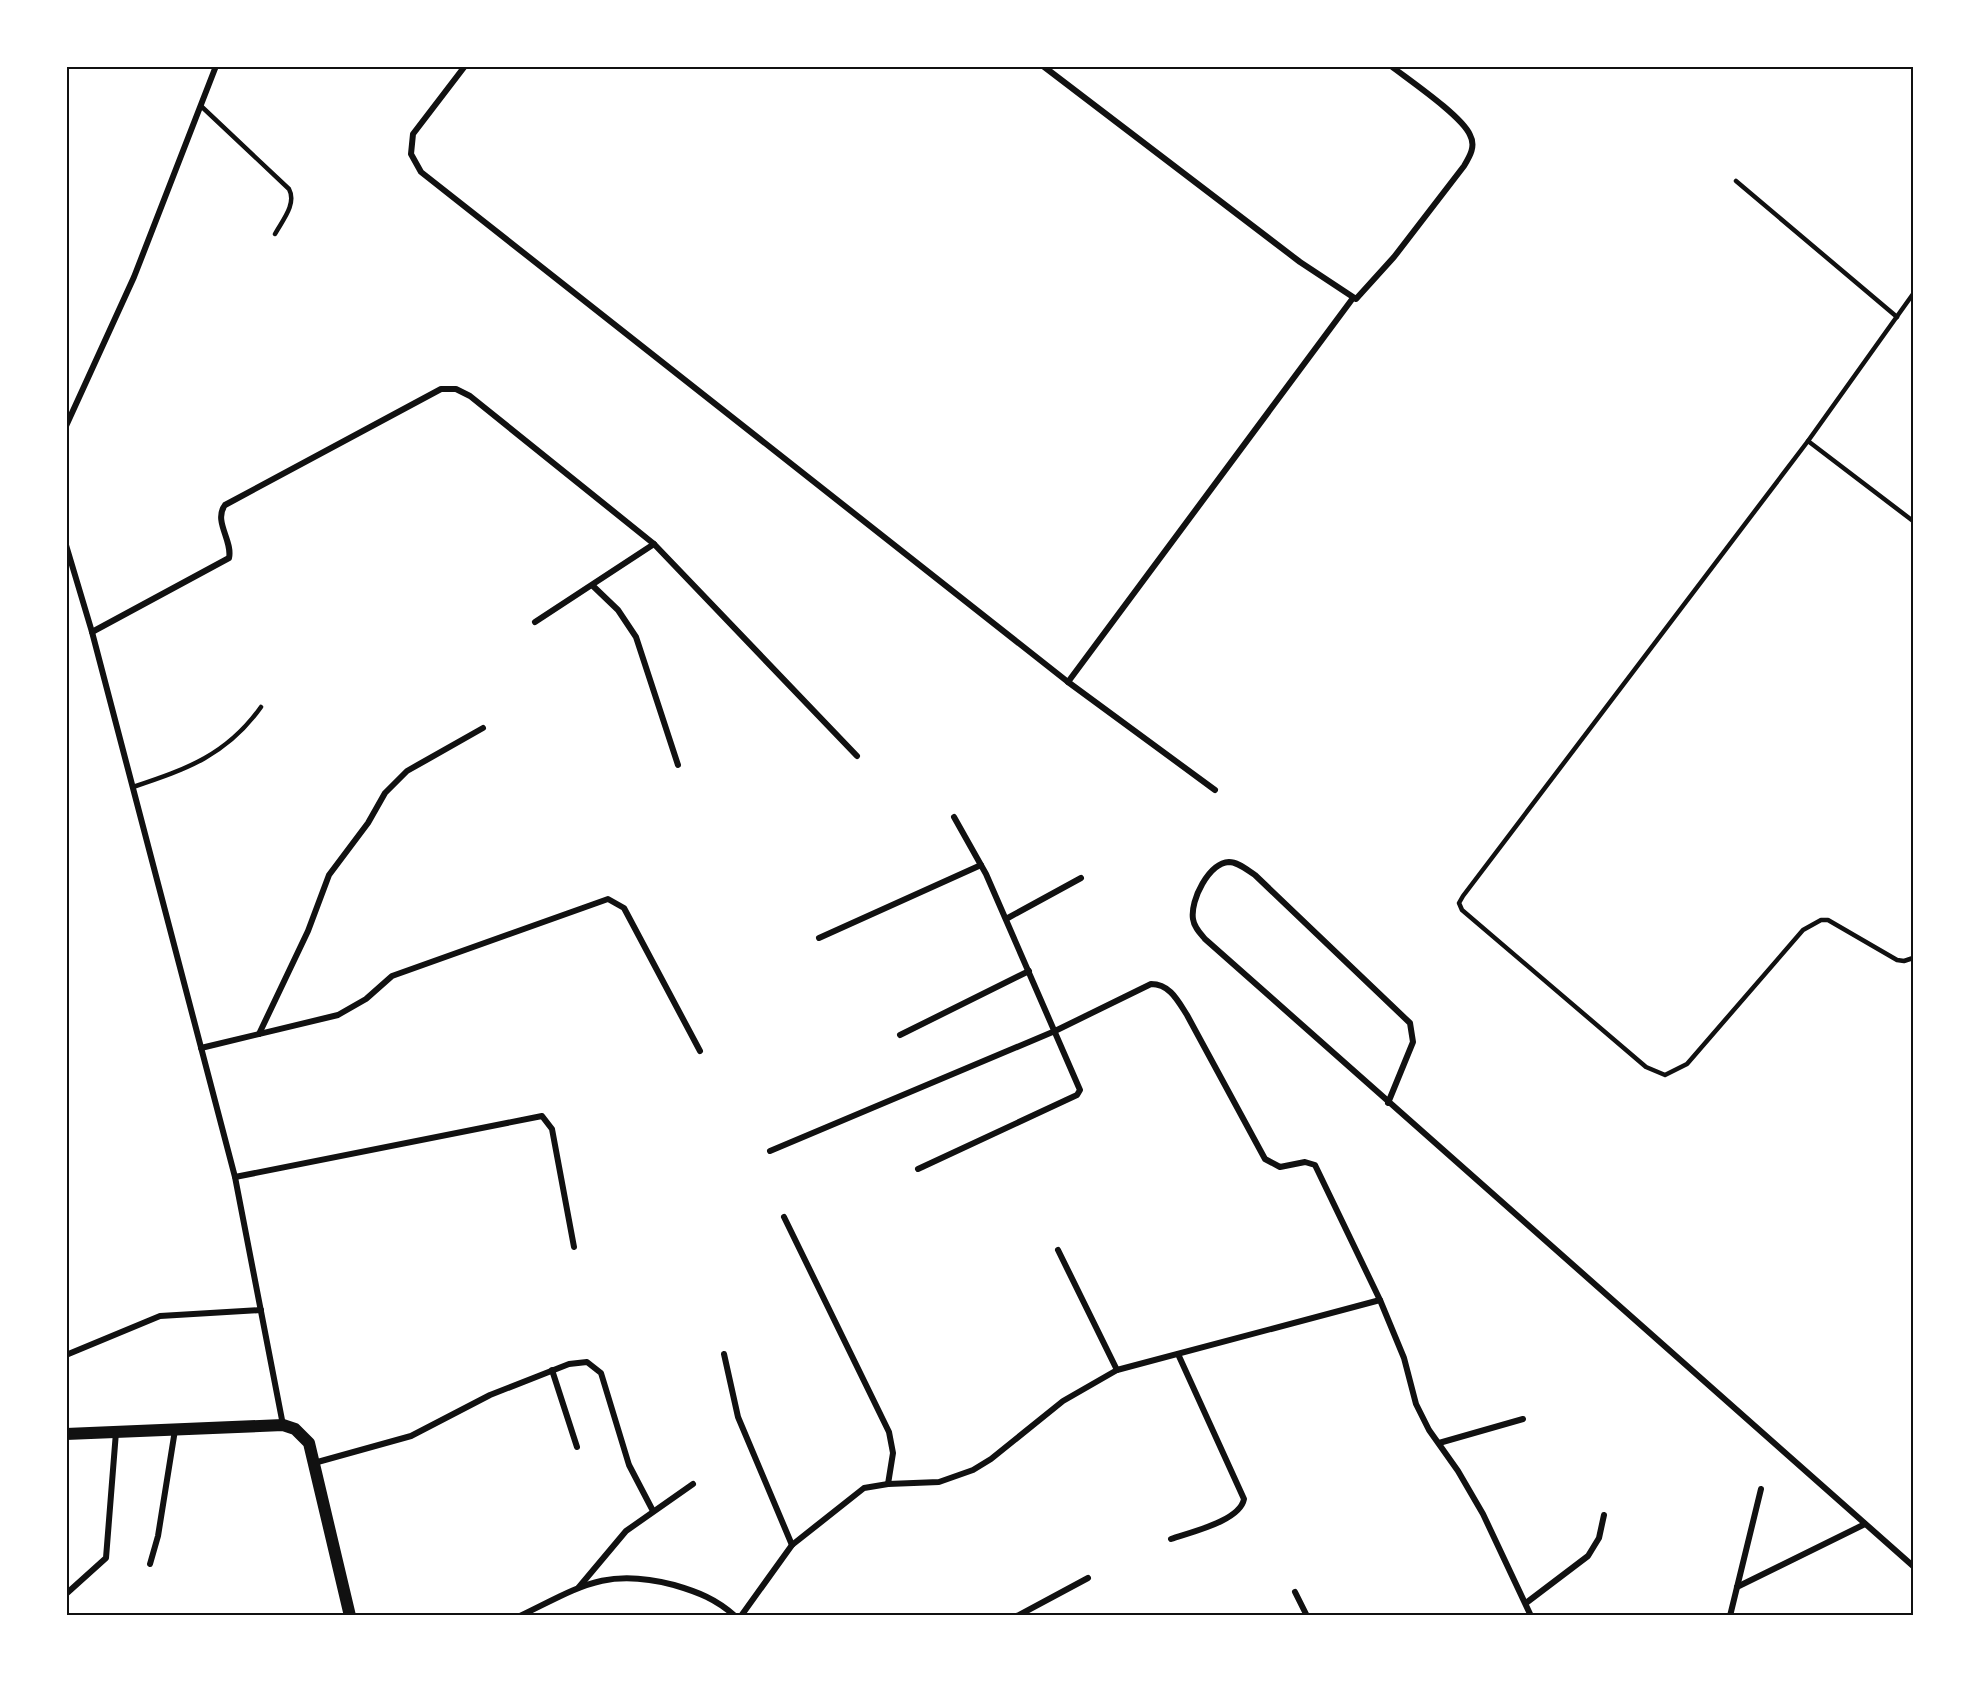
<svg xmlns="http://www.w3.org/2000/svg" width="1979" height="1682" font-family="Signika,sans-serif">
<style>
.lines{fill:none;stroke-linecap:round;stroke-linejoin:round}
.service{stroke:#111;stroke-width:4.5}
.minor{stroke:#111;stroke-width:6}
.secondary{stroke:#111;stroke-width:12}
.neatline{fill:none;stroke:#111;stroke-width:2}
</style>
<rect width="100%" height="100%" fill="#fff"/>
<g class="lines">
<g class="service">
<path d="M201 106 289 189C297 204 282 221 275 234"/>
<polyline points="1736,181 1897,317"/>
<polyline points="1913,294 1808,441 1463,896 1459,903 1462,910 1646,1067 1665,1075 1687,1064 1803,930 1821,920 1828,920 1897,960 1904,961 1913,958"/>
<polyline points="1808,441 1913,521"/>
<path d="M133 787C187 769 227 755 261 707"/>
</g>
<g class="minor">
<polyline points="465,66 413,134 411,154 421,172 1068,682 1215,790"/>
<path d="M1043 66 1300 262 1356 299 1394 257 1464 166C1470 156 1476 146 1470 135 1462 116 1409 80 1391 66"/>
<polyline points="66,426 134,277 216,66"/>
<polyline points="66,545 92,632 235,1177 283,1425"/>
<polyline points="593,586 618,610 636,637 678,765"/>
<polyline points="535,622 654,544"/>
<path d="M92 632 229 558C233 541 213 521 225 505L441 389H456L470 396 654 544 857 756"/>
<polyline points="1068,682 1353,298"/>
<polyline points="1006,919 1081,878"/>
<polyline points="819,938 981,865"/>
<polyline points="259,1034 308,931 329,875 368,823 385,793 407,771 483,728"/>
<polyline points="900,1035 1029,971"/>
<polyline points="201,1048 338,1015 366,999 392,976 608,899 624,908 700,1051"/>
<path d="M1388 1103 1413 1042 1410 1023 1255 875C1247 870 1238 862 1229 862 1209 863 1190 900 1193 919 1194 927 1200 933 1205 939L1913 1566"/>
<path d="M770 1151 1055 1031 1151 984C1170 984 1178 1001 1187 1015L1265 1159 1280 1167 1305 1162 1315 1165 1380 1300"/>
<polyline points="918,1169 1077,1095 1080,1090 986,874 954,817"/>
<polyline points="235,1177 542,1116 552,1129 574,1247"/>
<polyline points="784,1217 889,1432 893,1453 888,1484"/>
<polyline points="1058,1250 1117,1370"/>
<polyline points="724,1354 738,1417 792,1545"/>
<polyline points="66,1355 160,1316 261,1310"/>
<polyline points="552,1370 577,1447"/>
<polyline points="1439,1443 1523,1419"/>
<polyline points="314,1463 411,1436 490,1395 569,1364 587,1362 601,1373 629,1465 653,1511"/>
<path d="M1171 1539C1191 1532 1240 1521 1244 1499L1178 1354"/>
<polyline points="150,1564 158,1536 175,1430"/>
<polyline points="579,1587 626,1531 693,1484"/>
<polyline points="1737,1587 1865,1524"/>
<polyline points="1295,1592 1307,1616"/>
<polyline points="66,1594 106,1558 116,1432"/>
<polyline points="1526,1603 1588,1556 1599,1538 1604,1515"/>
<path d="M520 1616C580 1587 605 1567 674 1585 698 1592 716 1599 735 1616"/>
<polyline points="741,1616 792,1545 864,1488 888,1484 939,1482 973,1470 991,1459 1063,1401 1117,1370 1380,1300 1404,1358 1416,1404 1429,1430 1458,1471 1483,1514 1531,1616"/>
<polyline points="1017,1616 1088,1578"/>
<polyline points="1730,1616 1761,1489"/>
</g>
<polyline class="secondary" points="66,1434 283,1425 295,1429 309,1443 350,1616"/>
</g>
<rect width="1979" height="1682" fill="none" stroke="#ffffff" stroke-width="135"/>
<rect x="68" y="68" width="1844" height="1546" class="neatline"/>
</svg>
